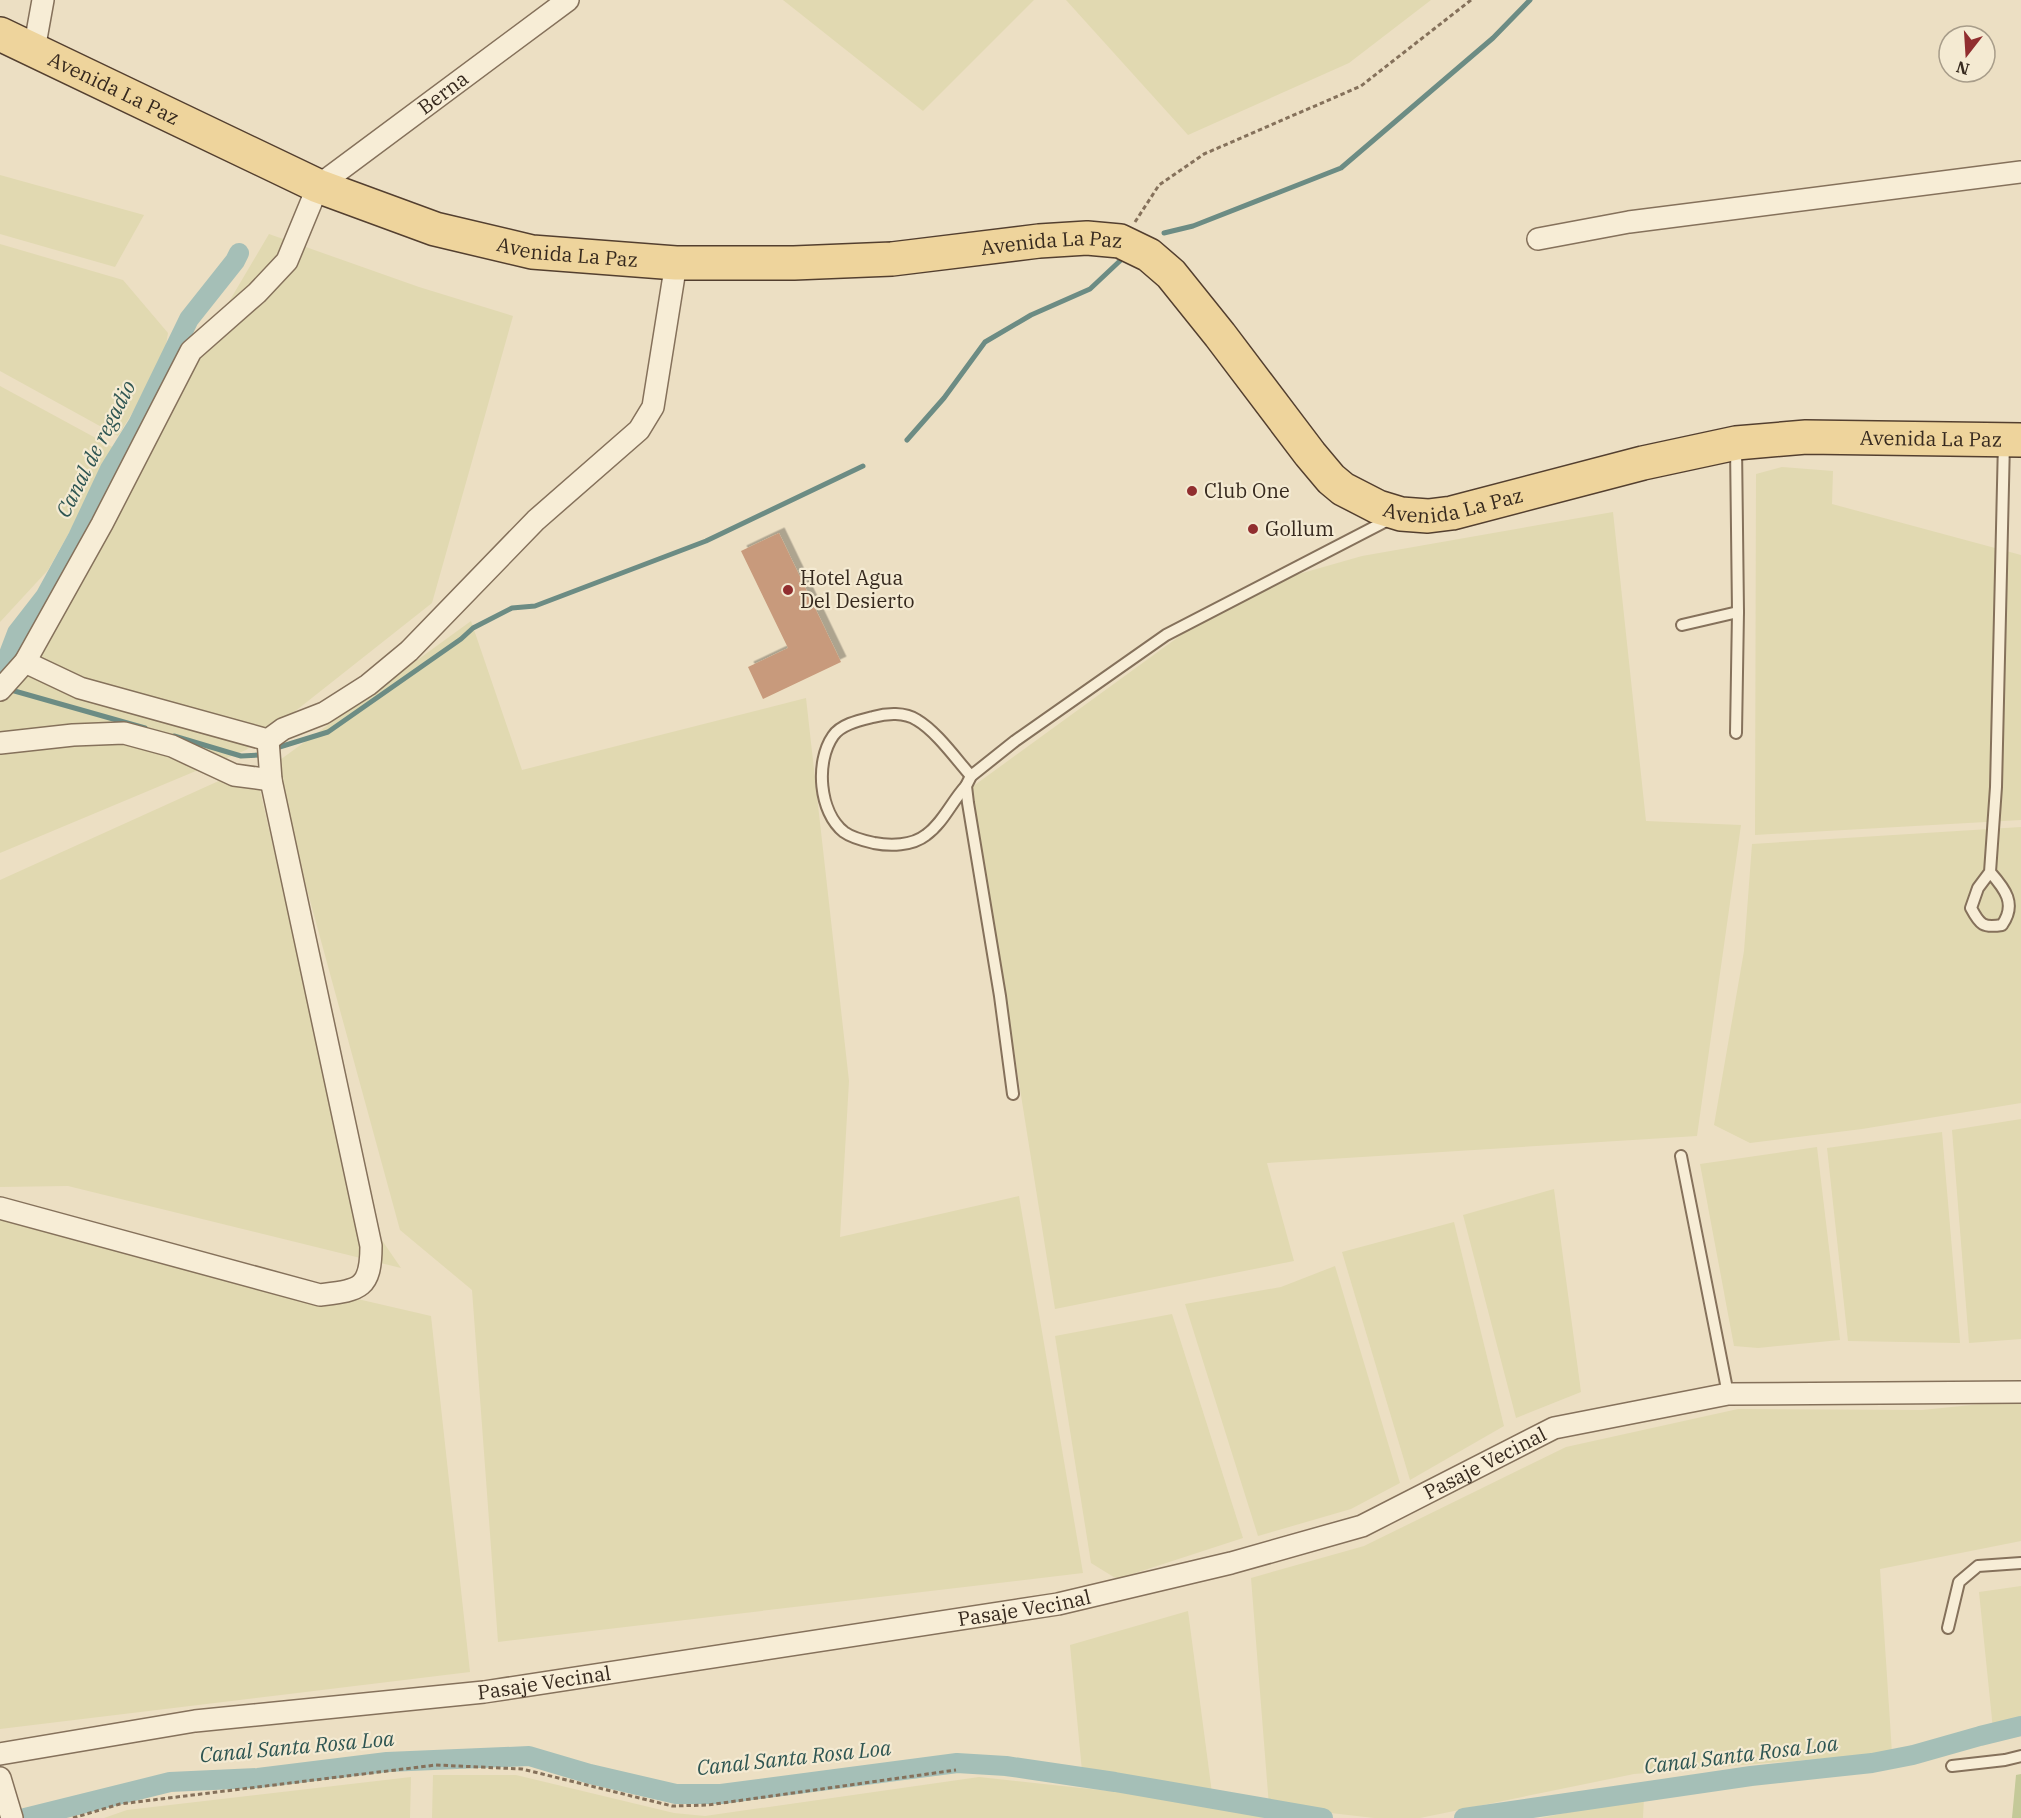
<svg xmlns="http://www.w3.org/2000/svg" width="2021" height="1818" font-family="'IBM Plex Serif',serif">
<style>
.farmland{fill:#e1d9b1}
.green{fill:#c4c998}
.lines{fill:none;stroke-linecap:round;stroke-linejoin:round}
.stream{stroke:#6c8c84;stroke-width:5}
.canal{stroke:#a5bfb7;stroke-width:20}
.building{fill:#c89a7b;filter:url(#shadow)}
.service-casing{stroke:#85715b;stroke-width:14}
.minor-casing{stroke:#85715b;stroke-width:24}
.primary-casing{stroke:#533f2f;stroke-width:36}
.path{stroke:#85715b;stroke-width:3;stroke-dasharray:4.5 3;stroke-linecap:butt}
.service{stroke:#f7edd6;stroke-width:10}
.minor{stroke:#f7edd6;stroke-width:21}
.primary{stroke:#eed49c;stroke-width:33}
.poi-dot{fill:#912e2f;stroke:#f4ead2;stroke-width:2}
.labels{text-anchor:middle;stroke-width:4.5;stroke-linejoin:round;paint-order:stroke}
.street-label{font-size:20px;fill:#36291e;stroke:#f4ead2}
.poi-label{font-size:20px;fill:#36291e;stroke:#f4ead2;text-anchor:start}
.water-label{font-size:21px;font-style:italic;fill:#2e5552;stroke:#f4ead2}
</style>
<defs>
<filter id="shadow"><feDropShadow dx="5.5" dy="-5.5" stdDeviation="0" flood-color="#0004"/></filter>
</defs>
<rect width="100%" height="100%" fill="#ecdfc3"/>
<g class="farmland">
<polygon points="783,0 1034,0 923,111"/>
<polygon points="1066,0 1431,0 1349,63 1188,135"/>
<polygon points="0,175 144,215 115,267 0,234"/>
<polygon points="269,234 419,287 513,316 432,603 246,750 0,853 0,675 17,661"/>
<polygon points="0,244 123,280 168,333 163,363 118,436 0,371"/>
<polygon points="0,386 116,449 48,570 0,622"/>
<polygon points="1782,467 1833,471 1832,504 2021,555 2021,820 1755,835 1756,474"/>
<polygon points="1613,512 1646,821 1741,825 1697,1136 1267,1163 1294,1261 1055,1309 972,787 1243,590 1362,556"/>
<polygon points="471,621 522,770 806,698 849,1081 840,1237 1019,1196 1083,1573 498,1642 472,1290 400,1230 273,765"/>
<polygon points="254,765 357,1204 401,1268 68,1186 0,1187 0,880"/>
<polygon points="2021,827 2021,1103 1862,1129 1750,1143 1714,1125 1744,951 1752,844"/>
<polygon points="2021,1119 2021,1339 1969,1343 1952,1130"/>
<polygon points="1942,1132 1960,1343 1848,1341 1827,1148"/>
<polygon points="1817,1147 1840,1340 1758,1348 1734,1346 1700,1164"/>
<polygon points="1554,1189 1581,1392 1516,1418 1463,1215"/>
<polygon points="0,1216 431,1316 470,1672 0,1729"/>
<polygon points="1454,1222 1504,1426 1410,1480 1342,1252"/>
<polygon points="1335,1266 1400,1483 1351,1509 1258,1536 1185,1304 1281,1287"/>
<polygon points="1172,1314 1243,1538 1117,1579 1091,1563 1055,1336"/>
<polygon points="2021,1400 2021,1541 1880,1569 1892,1753 1634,1774 1420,1818 1374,1818 1269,1806 1251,1578 1364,1546 1566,1447 1738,1409 1922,1410"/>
<polygon points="2021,1586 2021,1734 1994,1739 1979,1592"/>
<polygon points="1188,1611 1212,1793 1082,1771 1070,1645"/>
<polygon points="433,1775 516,1775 674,1813 705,1816 979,1777 1174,1798 1286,1818 432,1818"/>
<polygon points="411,1777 410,1818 104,1818 127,1810"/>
<polygon points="1644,1797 1643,1818 1541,1818"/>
</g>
<polygon class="green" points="2021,1774 2021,1818 2012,1818 2016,1775"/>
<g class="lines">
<g class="stream">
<polyline points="1164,233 1193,226 1341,168 1493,38 1530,0"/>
<polyline points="907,440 944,398 985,342 1031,315 1090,289 1123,258"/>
<polyline points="11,690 145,728"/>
<polyline points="174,736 241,756 260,755"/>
<polyline points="273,749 328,732 461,639 473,628 512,608 535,606 706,541 863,466"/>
</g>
<g class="canal">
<polyline points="0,671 4,667 17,633 45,597 78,537 110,469 138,424 189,319 235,261 239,253"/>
<polyline points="25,1818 170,1782 258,1778 387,1762 529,1756 590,1774 676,1794 721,1794 957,1763 1006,1766 1115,1782 1323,1818"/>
<polyline points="1464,1818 1751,1776 1872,1763 1913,1755 1980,1736 2021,1726"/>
</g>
</g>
<polygon class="building" points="779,533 841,662 763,699 748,667 788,648 741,551"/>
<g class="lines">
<defs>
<g id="service">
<polyline points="1736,446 1738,612 1736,733"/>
<polyline points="1682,625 1738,612"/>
<path d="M966 786C952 801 943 823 926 835 912 846 890 846 874 843 865 841 852 838 844 832 819 812 815 762 833 736 841 724 861 720 873 717 887 713 905 712 917 720 936 731 956 759 971 776"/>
<path d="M1990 872C2005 889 2017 904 2002 925 1983 928 1980 925 1971 908L1978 888 1990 872 1996 787 2004 442"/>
<polyline points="1013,1094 1000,996 968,803 966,786 971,776 1015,741 1166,635 1390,519"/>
<polyline points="1681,1156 1728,1394"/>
<polyline points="1948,1628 1959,1582 1978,1566 2021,1563"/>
<polyline points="1952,1766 2005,1760 2021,1756"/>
</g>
<g id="minor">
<polyline points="34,50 43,0"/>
<polyline points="1538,239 1629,222 2021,172"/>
<polyline points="25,662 80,688 268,740 283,729 324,713 368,685 409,651 536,520 639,430 653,407 676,263"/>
<path id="s1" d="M0 690 25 662 102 524 191 351 257 293 287 261 318 186 568 0"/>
<polyline points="0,743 73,735 124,733 172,746 234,775 271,780"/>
<path d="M0 1208 320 1295C359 1290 371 1290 371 1246L271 780 268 740"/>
<path id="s2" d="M0 1754 195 1721 484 1692 1058 1604 1231 1563 1362 1526 1554 1428 1728 1394 2021 1392"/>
<polyline points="0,1778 12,1818"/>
</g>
<g id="primary">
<path id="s3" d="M0 34 318 186 435 229 532 252 676 263H794L892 259 1039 241 1087 238 1120 241 1149 255 1171 274 1220 335 1310 454 1331 479 1343 489 1378 507 1401 514 1428 516 1452 513 1643 463 1736 443 1806 437 2021 440"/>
</g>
</defs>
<use href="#service" class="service-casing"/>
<use href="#minor" class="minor-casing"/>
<use href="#primary" class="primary-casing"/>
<g class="path">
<polyline points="1135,222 1159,185 1204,154 1361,86 1471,0"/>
<polyline points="73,1818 120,1804 436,1765 522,1769 672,1806 708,1805 956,1770"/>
</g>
<use href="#service" class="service"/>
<use href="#minor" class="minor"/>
<use href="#primary" class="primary"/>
</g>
<g class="poi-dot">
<circle cx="1192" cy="491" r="6"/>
<circle cx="1253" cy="529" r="6"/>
<circle cx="788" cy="590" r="6"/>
</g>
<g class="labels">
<g class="street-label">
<text dy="7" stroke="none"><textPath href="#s3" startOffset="126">Avenida La Paz</textPath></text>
<text dy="7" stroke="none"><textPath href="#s1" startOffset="759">Berna</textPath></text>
<text dy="7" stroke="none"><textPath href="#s3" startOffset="1098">Avenida La Paz</textPath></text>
<text dy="7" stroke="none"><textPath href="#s3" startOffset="612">Avenida La Paz</textPath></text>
<text dy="7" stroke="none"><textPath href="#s3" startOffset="2106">Avenida La Paz</textPath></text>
<text dy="7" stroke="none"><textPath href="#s3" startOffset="1620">Avenida La Paz</textPath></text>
<text dy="7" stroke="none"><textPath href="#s2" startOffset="1521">Pasaje Vecinal</textPath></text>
<text dy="7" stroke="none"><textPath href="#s2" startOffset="1035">Pasaje Vecinal</textPath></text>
<text dy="7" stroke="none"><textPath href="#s2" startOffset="549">Pasaje Vecinal</textPath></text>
</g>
<g class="poi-label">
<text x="1204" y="498">Club One</text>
<text x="1265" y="536">Gollum</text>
<text x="800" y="585">Hotel Agua<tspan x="800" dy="23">Del Desierto</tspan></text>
</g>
<g class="water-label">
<text transform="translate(96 449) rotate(-63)" y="7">Canal de regadio</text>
<text transform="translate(297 1747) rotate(-5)" y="7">Canal Santa Rosa Loa</text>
<text transform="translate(1741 1755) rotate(-7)" y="7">Canal Santa Rosa Loa</text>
<text transform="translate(794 1758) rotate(-6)" y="7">Canal Santa Rosa Loa</text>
</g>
</g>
<g transform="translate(1967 54) rotate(197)"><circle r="28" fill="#f4ead2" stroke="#a89d8a" stroke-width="1.5"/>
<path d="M0-4.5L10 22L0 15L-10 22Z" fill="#912e2f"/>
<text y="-9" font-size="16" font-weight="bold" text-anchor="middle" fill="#36291e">N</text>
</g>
</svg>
